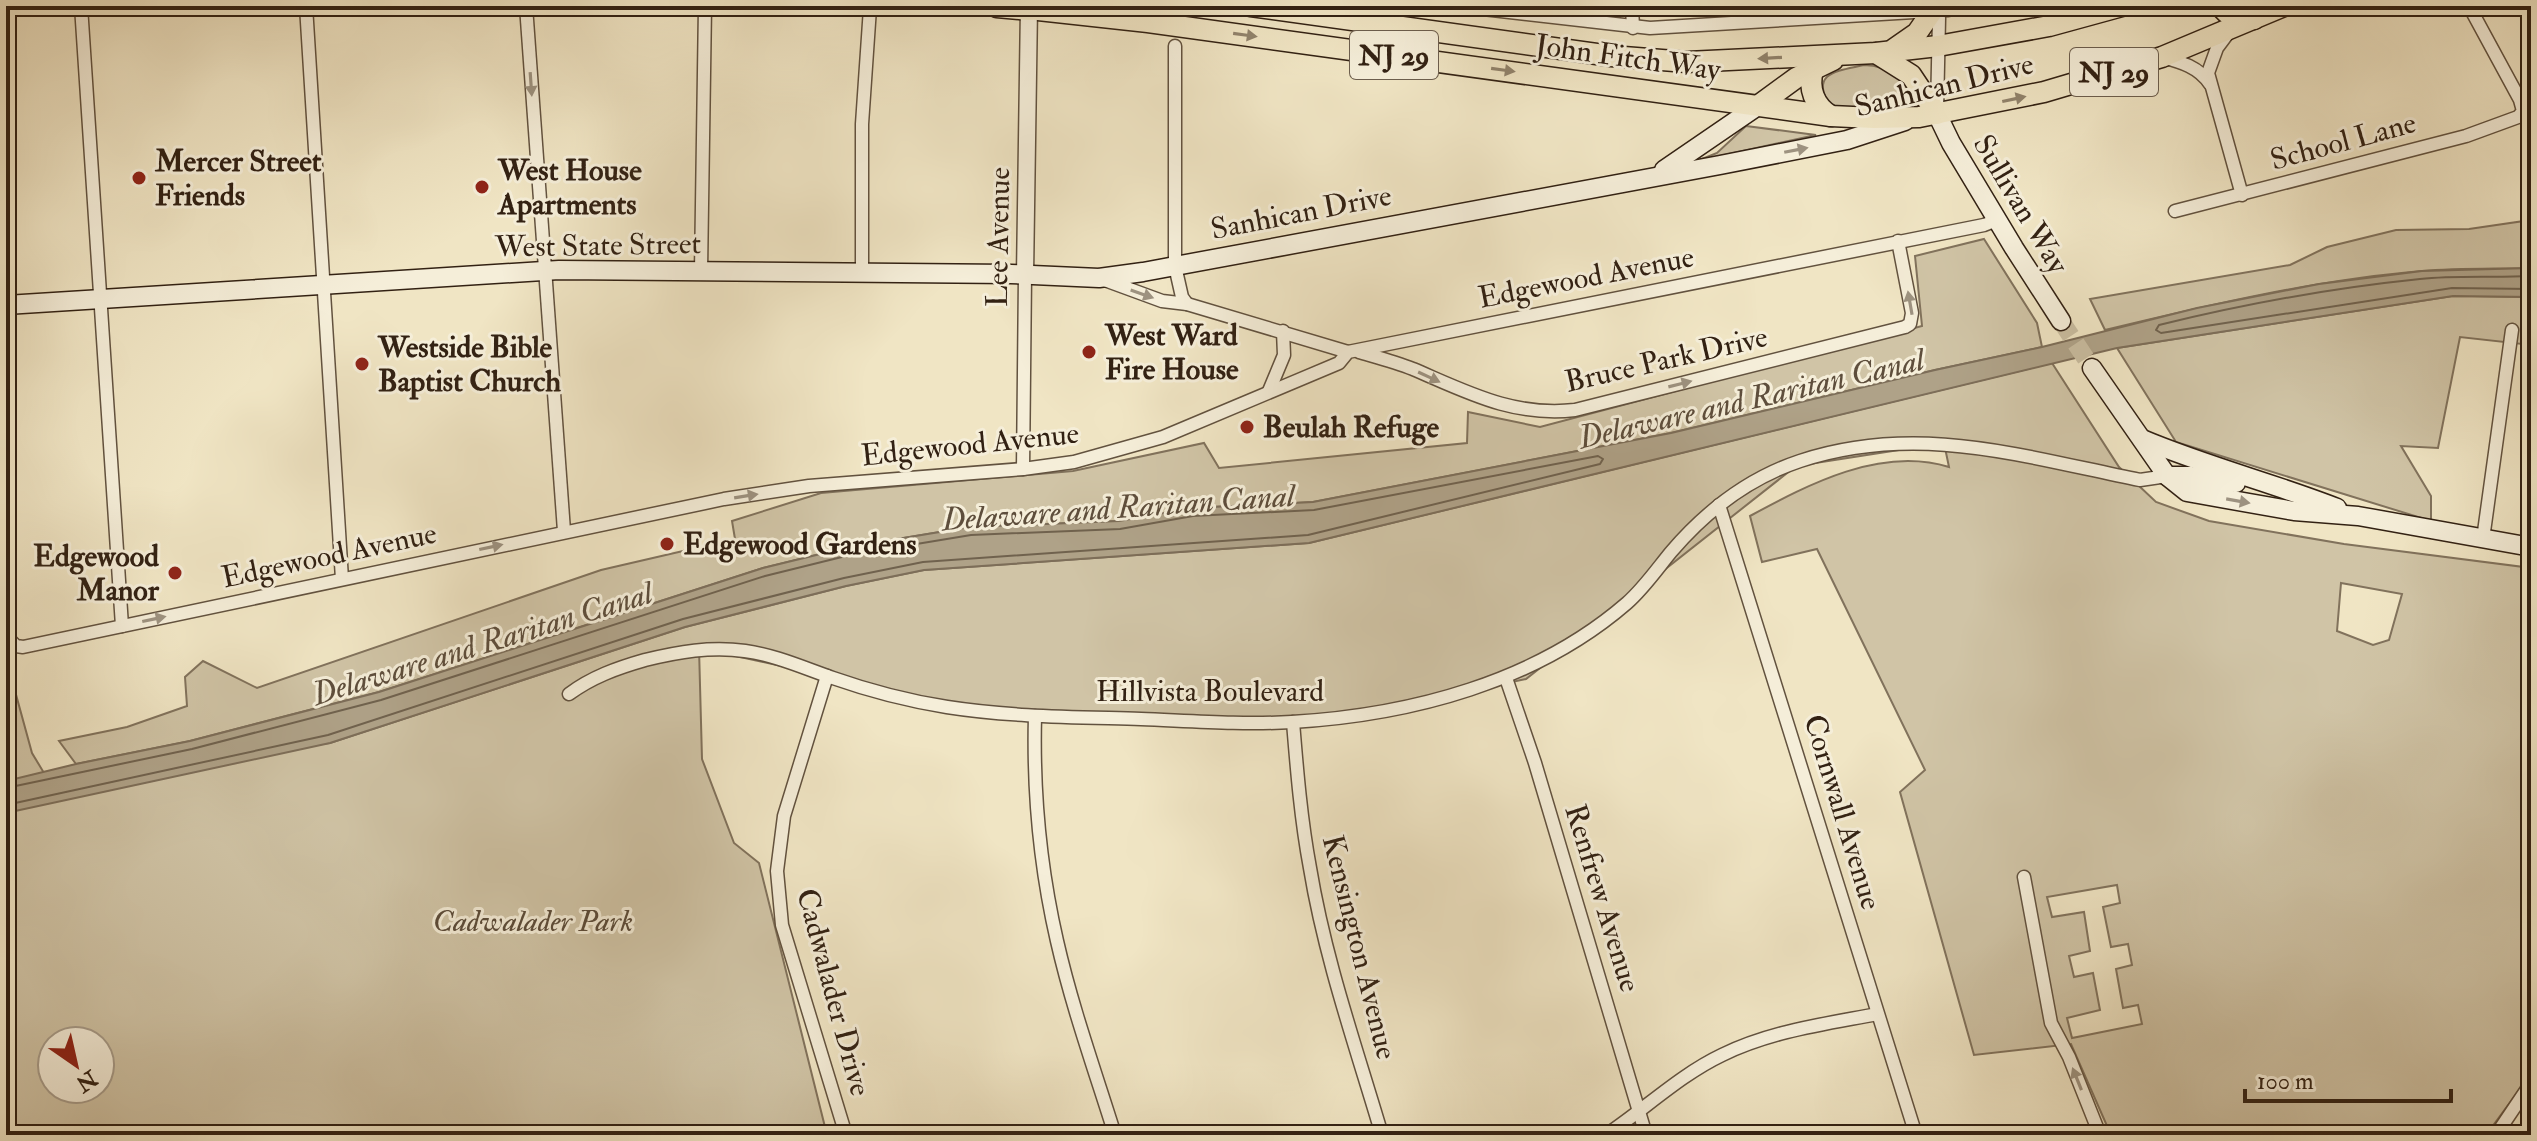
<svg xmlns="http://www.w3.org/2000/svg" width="2537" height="1141" font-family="'IM FELL Double Pica',serif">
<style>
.green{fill:#d0c4a6;stroke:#81725c;stroke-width:2;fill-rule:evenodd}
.water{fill:#afa288;stroke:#7d6e59;stroke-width:2}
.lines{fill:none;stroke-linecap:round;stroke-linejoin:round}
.shore{stroke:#70624e;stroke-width:2}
.secondary-tunnel{stroke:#cabea1;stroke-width:18;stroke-dasharray:18 9;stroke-linecap:butt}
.minor-casing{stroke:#62523f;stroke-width:15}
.tertiary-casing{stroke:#62523f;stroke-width:19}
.secondary-casing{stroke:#322113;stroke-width:21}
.trunk-casing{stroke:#322113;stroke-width:23}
.motorway-casing{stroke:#322113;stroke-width:25}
.minor{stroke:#f5eed9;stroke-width:12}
.tertiary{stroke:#f5eed9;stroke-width:16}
.secondary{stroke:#f5eed9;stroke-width:18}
.trunk{stroke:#f0e5c4;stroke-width:20}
.motorway{stroke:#f0e5c4;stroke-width:22}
.oneway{fill:#91836c}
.oneway2{fill:#9d9280}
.poi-dot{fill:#8f2418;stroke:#f5eed9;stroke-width:3}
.labels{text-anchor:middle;stroke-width:6;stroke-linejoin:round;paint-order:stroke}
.shield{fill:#f5eed9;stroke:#6c5e4e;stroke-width:2}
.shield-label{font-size:28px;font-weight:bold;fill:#322113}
.street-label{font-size:30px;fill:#322113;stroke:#f5eed9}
.poi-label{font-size:30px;font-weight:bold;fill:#322113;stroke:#f5eed9;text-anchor:start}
.park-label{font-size:30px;font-style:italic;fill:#5a4a38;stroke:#f5eed9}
.water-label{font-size:32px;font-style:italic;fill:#5e4e3c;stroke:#f5eed9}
</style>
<rect width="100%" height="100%" fill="#f0e5c4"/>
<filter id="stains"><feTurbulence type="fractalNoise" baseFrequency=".0025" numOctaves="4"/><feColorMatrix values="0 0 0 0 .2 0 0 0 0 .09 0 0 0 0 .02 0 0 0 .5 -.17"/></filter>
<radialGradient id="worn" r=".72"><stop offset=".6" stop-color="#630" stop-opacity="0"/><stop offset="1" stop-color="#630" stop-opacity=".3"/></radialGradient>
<g class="green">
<path d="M1864 65C1892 65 1908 85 1922 107 1890 110 1861 111 1829 105 1810 72 1838 71 1864 65Z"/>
<polygon points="1746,126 1816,135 1697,161 1717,153"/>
<path d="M2531 220V268C2495 269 2458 268 2422 271 2315 280 2209 305 2105 330L2090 299 2290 265 2327 247 2396 230 2469 229Z"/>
<polygon points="1984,239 2037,323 2042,347 1935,370 1671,433 1313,502 1192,508 1119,521 970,527 849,547 763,568 379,692 190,741 76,764 59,741 127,727 187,706 185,677 203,661 257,688 601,570 735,539 732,521 821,493 1073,471 1204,443 1219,468 1467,443 1468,412 1540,427 1922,326 1915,256"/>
<polygon points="2453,296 2531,297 2531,345 2460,337 2438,448 2401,446 2431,496 2431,521 2176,442 2117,348"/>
<path d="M2052 363 2119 467 2156 502 2209 521 2344 544 2531 568V1074L2486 1135H2185L2183 1131 2173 1135H2111L2071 1044 1974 1055 1900 792 1925 770 1817 549 1762 562 1750 516C1809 484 1881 446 1949 467L1944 443 1796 466 1526 679 1307 725 1004 715 699 648 702 759 734 843 759 863 827 1135H6V658L32 753 44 773 330 743 685 627 846 586 924 570 1309 543ZM2341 583 2402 594 2389 640 2373 645 2337 631ZM2117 885 2120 903 2103 907 2111 947 2128 944 2132 965 2116 969 2123 1008 2138 1005 2142 1024 2072 1038 2067 1018 2100 1010 2093 973 2074 977 2069 956 2090 951 2084 912 2052 917 2047 897ZM52 1041H100V1089H52Z"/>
</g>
<polygon class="water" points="2531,268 2531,297 2453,296 2117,348 1309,543 924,570 846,586 685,627 330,743 6,813 6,781 76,764 190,741 379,692 763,568 849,547 970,527 1119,521 1192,508 1313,502 1671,433 1935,370 2042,347 2197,308 2319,284 2422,271"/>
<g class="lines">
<g class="shore">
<path d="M2531 276C2494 278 2457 275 2420 279 2332 288 2244 304 2159 325L2156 330 2161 333 2452 288 2531 289"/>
<polyline points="6,788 192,749 381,700 765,576 850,555 971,535 1120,529 1193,516 1314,510 1598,456 1603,459 1600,464 1308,535 923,562 844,578 683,619 328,735 6,805"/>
</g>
<polyline class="secondary-tunnel" points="2061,321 2092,368"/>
<defs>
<g id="minor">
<polyline points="81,6 122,626"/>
<polyline points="306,6 342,579"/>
<polyline points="526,6 564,531"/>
<polyline points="1457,6 1650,28 1947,10 1971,6"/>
<polyline points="1632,6 1633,28"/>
<polyline points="1932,8 1939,18 1937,111"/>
<polyline points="2229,32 2217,48 2208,73 2242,195"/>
<polyline points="1175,46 1175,266 1182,297 1187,304"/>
<path d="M2162 57C2181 62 2199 67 2210 84"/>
<polyline points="2175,211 2466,136 2518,117 2523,111 2520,100 2469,6"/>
<polyline points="701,271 705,6"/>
<polyline points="862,273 862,124 870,8"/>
<polyline points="1102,279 1162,301 1187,304 1348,352"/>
<path d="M1359 352C1376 357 1395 362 1413 369 1467 392 1513 417 1575 410L1905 327 1910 324 1912 313 1898 241"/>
<polyline points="1269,391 1284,355 1283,331"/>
<polyline points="1023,469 1025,275"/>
<polyline points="1719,505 1916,1135"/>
<polyline points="2483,539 2512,330"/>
<polyline points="6,636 16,646 23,647 724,499 809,486 1023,469 1074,462 1163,437 1339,363 1348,352 1984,225 1997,220"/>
<polyline points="827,676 784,816 777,871 782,925 846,1135"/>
<polyline points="1506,678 1535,763 1646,1135"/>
<path d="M569 694C592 677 617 668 645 660 678 652 711 646 745 651 775 655 804 668 833 678 870 691 909 701 947 707 1011 717 1076 717 1141 719 1191 721 1242 725 1292 722 1411 715 1536 682 1627 603 1644 588 1657 569 1671 552 1706 511 1749 478 1800 461 1918 422 2024 457 2140 480L2167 476"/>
<path d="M1035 716C1033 791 1040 867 1057 941 1072 1007 1095 1071 1115 1135"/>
<path d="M1293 722C1297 771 1301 820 1310 868 1325 959 1356 1047 1382 1135"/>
<polyline points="2024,877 2051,1023 2069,1057 2100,1135"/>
<path d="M1606 1135C1645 1109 1680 1075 1722 1055 1771 1031 1825 1024 1877 1014"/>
<polyline points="2496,1135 2531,1083"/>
</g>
<polyline id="tertiary" points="1025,275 1029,6"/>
<g id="secondary">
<polyline points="1937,114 1951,143 2014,248 2061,321"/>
<polyline points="1664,170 1759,105"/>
<polyline points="6,305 559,270 1011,274 1099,278 1143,272 1720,165 1847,140 1905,121"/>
<polyline points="2092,368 2167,476 2187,492 2294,511 2358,516 2531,547"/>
<path d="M2142 439C2206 466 2273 483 2337 508"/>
<polyline points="2167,476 2190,476 2236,483"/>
</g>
<g id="trunk">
<polyline points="1251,6 1611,56 1687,62 1876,53 1938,46 2049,26 2122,6"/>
<polyline points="2220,6 2227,13 2254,19"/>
<polyline points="1029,9 1148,22 1831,116 1874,118 1919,117 2044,92 2162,57 2284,6"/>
<polyline points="1894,49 1917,33 1933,10"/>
<polyline points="1876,53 1911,75 1937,114"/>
<path d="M1813 70C1808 88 1814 106 1831 116"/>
<polyline points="1759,105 1796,78 1833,60"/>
</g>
<polyline id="motorway" points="997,6 1029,9"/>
</defs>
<use href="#minor" class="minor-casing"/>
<use href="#tertiary" class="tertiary-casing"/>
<use href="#secondary" class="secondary-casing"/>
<use href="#trunk" class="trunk-casing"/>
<use href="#motorway" class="motorway-casing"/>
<use href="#minor" class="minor"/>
<use href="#tertiary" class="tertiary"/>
<use href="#secondary" class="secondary"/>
<use href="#trunk" class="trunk"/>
<use href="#motorway" class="motorway"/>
</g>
<defs><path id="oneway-solid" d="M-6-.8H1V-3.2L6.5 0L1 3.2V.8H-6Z" transform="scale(2)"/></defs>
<g class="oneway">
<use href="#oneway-solid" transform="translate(1245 35) rotate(8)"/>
<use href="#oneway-solid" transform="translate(1770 58) rotate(177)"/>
<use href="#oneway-solid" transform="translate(1503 70) rotate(8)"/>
<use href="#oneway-solid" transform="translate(2014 99) rotate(-12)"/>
</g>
<g class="oneway2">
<use href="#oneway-solid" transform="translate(531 84) rotate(86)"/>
<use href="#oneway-solid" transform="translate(1796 150) rotate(-11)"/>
<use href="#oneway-solid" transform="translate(1142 294) rotate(19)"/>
<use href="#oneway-solid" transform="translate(1910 303) rotate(-100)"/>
<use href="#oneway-solid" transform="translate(1429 377) rotate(25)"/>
<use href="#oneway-solid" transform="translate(1680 384) rotate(-14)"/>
<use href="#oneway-solid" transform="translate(746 496) rotate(-9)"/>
<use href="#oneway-solid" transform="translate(2238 501) rotate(10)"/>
<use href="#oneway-solid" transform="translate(491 547) rotate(-12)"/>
<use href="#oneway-solid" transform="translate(154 619) rotate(-12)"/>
<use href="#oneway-solid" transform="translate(2077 1079) rotate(-112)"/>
</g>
<g class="poi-dot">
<circle cx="139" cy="178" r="8"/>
<circle cx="482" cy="187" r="8"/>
<circle cx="1089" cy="352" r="8"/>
<circle cx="362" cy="364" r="8"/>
<circle cx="1247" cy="427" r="8"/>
<circle cx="667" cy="544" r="8"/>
<circle cx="175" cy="573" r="8"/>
</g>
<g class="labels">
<g class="shield">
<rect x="1350" y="31" width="88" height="48" rx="6"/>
<rect x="2070" y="48" width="88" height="48" rx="6"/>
</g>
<g class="shield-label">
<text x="1394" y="65">NJ 29</text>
<text x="2114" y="82">NJ 29</text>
</g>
<g class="street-label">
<text transform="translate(1628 57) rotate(8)" y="10">John Fitch Way</text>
<text transform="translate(1944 85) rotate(-14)" y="10">Sanhican Drive</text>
<text transform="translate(2343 141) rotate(-15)" y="10">School Lane</text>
<text transform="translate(2021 204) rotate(59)" y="10">Sullivan Way</text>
<text transform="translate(1301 212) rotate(-11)" y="10">Sanhican Drive</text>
<text transform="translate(998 237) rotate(-89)" y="10">Lee Avenue</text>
<text transform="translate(598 245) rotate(-1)" y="10">West State Street</text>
<text transform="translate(1586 277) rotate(-11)" y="10">Edgewood Avenue</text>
<text transform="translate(1666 359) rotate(-13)" y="10">Bruce Park Drive</text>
<text transform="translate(970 444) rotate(-6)" y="10">Edgewood Avenue</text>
<text transform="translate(329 555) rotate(-12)" y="10">Edgewood Avenue</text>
<text x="1210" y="701">Hillvista Boulevard</text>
<text transform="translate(1843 812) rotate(73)" y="10">Cornwall Avenue</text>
<text transform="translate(1603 898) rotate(73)" y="10">Renfrew Avenue</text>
<text transform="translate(1360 947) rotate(76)" y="10">Kensington Avenue</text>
<text transform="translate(834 992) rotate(75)" y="10">Cadwalader Drive</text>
</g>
<g class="poi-label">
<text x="155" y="171">Mercer Street<tspan x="155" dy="34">Friends</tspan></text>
<text x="498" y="180">West House<tspan x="498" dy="34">Apartments</tspan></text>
<text x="1105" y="345">West Ward<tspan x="1105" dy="34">Fire House</tspan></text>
<text x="378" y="357">Westside Bible<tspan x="378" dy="34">Baptist Church</tspan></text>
<text x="1263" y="437">Beulah Refuge</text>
<text x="683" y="554">Edgewood Gardens</text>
<text x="159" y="566" text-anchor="end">Edgewood<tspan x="159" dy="34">Manor</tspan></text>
</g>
<g class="park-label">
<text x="533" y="931">Cadwalader Park</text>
</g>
<g class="water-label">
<text transform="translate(1751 398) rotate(-13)" y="11">Delaware and Raritan Canal</text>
<text transform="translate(1118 507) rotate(-4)" y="11">Delaware and Raritan Canal</text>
<text transform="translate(482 643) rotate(-17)" y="11">Delaware and Raritan Canal</text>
</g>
</g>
<rect width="2537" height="1141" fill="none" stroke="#f0e5c4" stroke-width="32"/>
<rect x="8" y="8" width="2521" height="1125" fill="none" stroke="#322113" stroke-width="4"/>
<rect x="16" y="16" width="2505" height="1109" fill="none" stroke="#322113" stroke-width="2"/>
<g transform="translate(76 1065) rotate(146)"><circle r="38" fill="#f5eed9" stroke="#a79c8a" stroke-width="2"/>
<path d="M0-6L14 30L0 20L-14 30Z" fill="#8f2418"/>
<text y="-12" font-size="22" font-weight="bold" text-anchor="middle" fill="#322113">N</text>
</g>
<path d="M2245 1089v12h206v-12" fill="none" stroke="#322113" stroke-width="4"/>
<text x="2257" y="1089" font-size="24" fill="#322113" stroke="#f5eed9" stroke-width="6" paint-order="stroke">100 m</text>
<rect width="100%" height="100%" filter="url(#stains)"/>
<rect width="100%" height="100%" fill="url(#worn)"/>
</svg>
